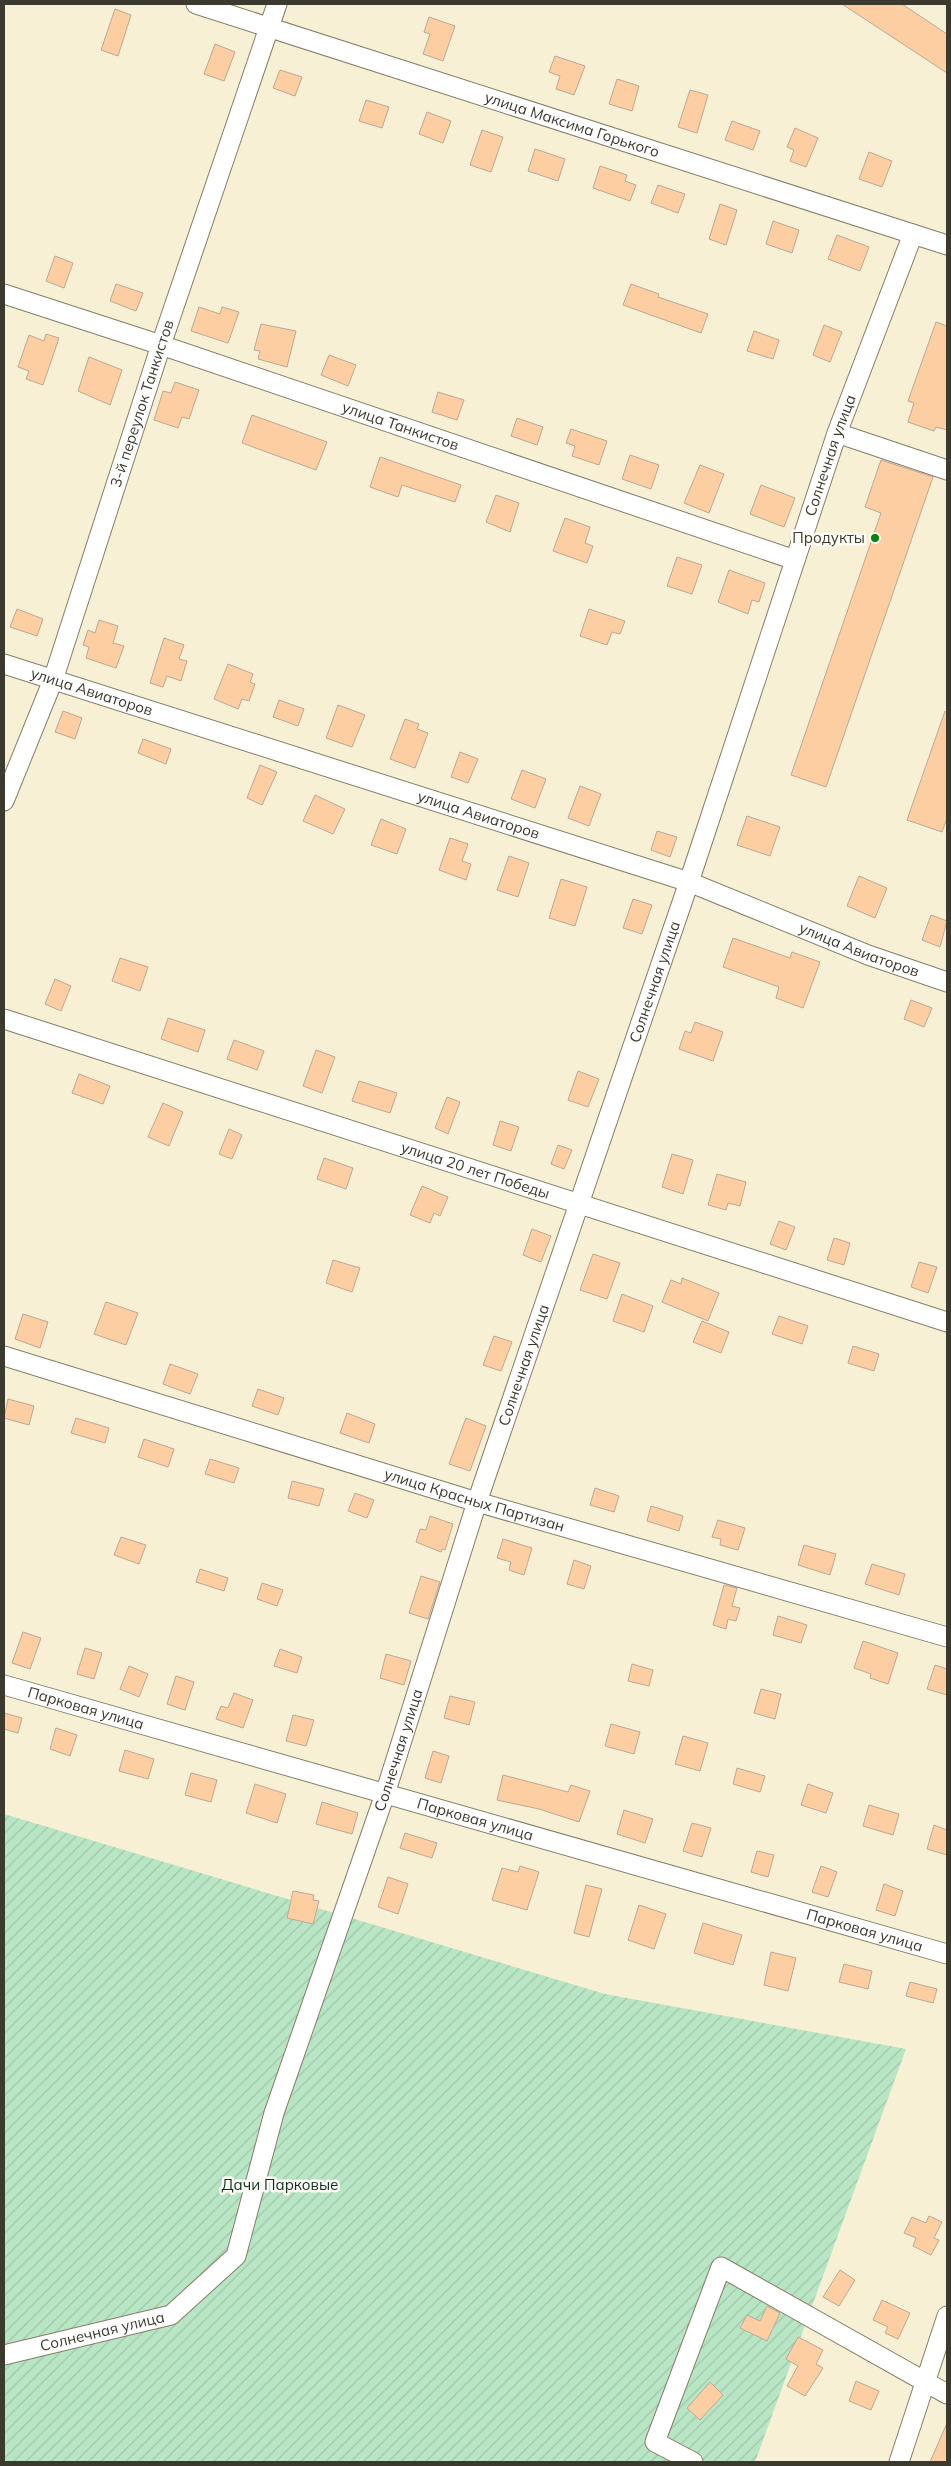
<svg xmlns="http://www.w3.org/2000/svg" width="951" height="2466" font-family="Mulish,sans-serif">
<style>
.garden{fill:url(#garden-furrows)}
.building{fill:#fdcea2;stroke:#bda895}
.lines{fill:none;stroke-linecap:round;stroke-linejoin:round}
.street-casing{stroke:#867f66;stroke-width:21}
.street{stroke:#fff;stroke-width:19}
.poi-dot{fill:#00860b;stroke:#fefdf7;stroke-width:2}
.labels{text-anchor:middle;stroke-width:5;stroke-linejoin:round;paint-order:stroke}
.street-label{font-size:15px;fill:#3c392e;stroke:#fefdf7}
.poi-label{font-size:15px;fill:#3c392e;stroke:#fefdf7;text-anchor:end}
.park-label{font-size:15px;fill:#07331a;stroke:#fefdf7}
</style>
<defs>
<pattern id="garden-furrows" width="10" height="10" patternUnits="userSpaceOnUse" patternTransform="scale(1.25)"><rect width="10" height="10" fill="#b8e6c5"/><path d="M-1 1l2-2M0 10L10 0M9 11l2-2" fill="none" stroke="#9fc6aa"/></pattern>
</defs>
<rect width="100%" height="100%" fill="#f7f0d4"/>
<polygon class="garden" points="4,1814 605,1994 906,2049 755,2462 4,2462"/>
<g class="building">
<polygon points="842,4 902,4 947,34 947,73"/>
<polygon points="115,9 131,15 118,56 101,50"/>
<polygon points="429,17 455,26 443,61 423,54 430,34 424,32"/>
<polygon points="215,44 235,52 224,81 204,74"/>
<polygon points="555,56 585,66 574,95 556,89 560,76 549,72"/>
<polygon points="280,70 302,77 295,96 273,88"/>
<polygon points="617,79 639,86 632,111 609,104"/>
<polygon points="690,90 708,95 697,133 678,127"/>
<polygon points="366,100 389,107 382,128 359,121"/>
<polygon points="427,112 451,121 443,143 419,134"/>
<polygon points="732,121 760,131 753,150 725,140"/>
<polygon points="795,128 818,138 806,167 790,161 794,150 787,147"/>
<polygon points="482,130 503,137 491,172 470,165"/>
<polygon points="535,149 565,159 558,181 528,171"/>
<polygon points="869,152 892,161 882,187 859,179"/>
<polygon points="600,166 627,175 625,181 636,185 630,201 593,188"/>
<polygon points="658,185 685,194 678,213 651,203"/>
<polygon points="720,204 737,210 726,245 709,239"/>
<polygon points="773,221 799,230 792,253 766,244"/>
<polygon points="837,235 869,247 860,271 828,259"/>
<polygon points="55,256 73,263 64,288 46,281"/>
<polygon points="116,284 143,293 136,311 110,301"/>
<polygon points="631,284 659,294 658,297 708,314 701,333 623,305"/>
<polygon points="199,307 220,314 222,307 239,312 228,343 191,331"/>
<polygon points="936,322 947,326 947,430 936,427 934,431 908,422 914,403 908,401"/>
<polygon points="261,324 296,331 287,367 258,359 260,351 254,350"/>
<polygon points="824,325 842,332 830,362 813,355"/>
<polygon points="754,331 779,340 773,359 747,351"/>
<polygon points="46,334 59,338 43,385 26,379 29,371 18,367 29,335 44,341"/>
<polygon points="329,355 356,365 348,386 321,375"/>
<polygon points="89,357 122,370 110,405 78,391"/>
<polygon points="175,382 199,390 189,419 182,417 178,428 154,420 163,391 171,393"/>
<polygon points="438,392 464,400 457,420 432,412"/>
<polygon points="252,415 327,442 316,470 242,443"/>
<polygon points="517,418 543,427 537,445 511,436"/>
<polygon points="571,429 607,441 599,465 572,456 575,446 566,443"/>
<polygon points="630,455 659,465 651,489 622,479"/>
<polygon points="380,457 461,485 455,502 402,485 398,497 370,487"/>
<polygon points="881,460 933,477 826,787 791,775 881,513 865,507"/>
<polygon points="700,465 724,474 709,513 684,503"/>
<polygon points="761,485 795,498 784,527 750,514"/>
<polygon points="496,495 519,503 510,532 486,522"/>
<polygon points="565,518 590,527 585,543 593,546 587,563 553,551"/>
<polygon points="677,557 702,565 692,594 667,586"/>
<polygon points="729,570 765,583 759,602 752,600 748,614 718,602"/>
<polygon points="17,609 43,619 37,636 10,627"/>
<polygon points="589,609 625,621 620,634 612,632 607,645 580,636"/>
<polygon points="99,620 118,626 113,643 124,646 116,668 86,658 89,647 83,645 88,630 95,633"/>
<polygon points="164,638 184,645 179,659 187,661 181,681 167,676 163,687 150,683"/>
<polygon points="228,664 253,674 250,682 255,684 249,701 242,699 238,709 214,699"/>
<polygon points="279,700 304,709 298,726 273,717"/>
<polygon points="338,705 365,715 352,747 326,738"/>
<polygon points="63,711 82,718 75,739 55,732"/>
<polygon points="945,711 947,712 947,818 942,832 907,820"/>
<polygon points="405,719 419,724 417,729 428,733 415,768 390,759"/>
<polygon points="143,739 171,749 166,764 138,753"/>
<polygon points="460,752 478,759 468,783 451,777"/>
<polygon points="260,765 277,772 262,805 247,798"/>
<polygon points="522,770 546,779 535,808 511,799"/>
<polygon points="580,786 601,794 589,826 568,818"/>
<polygon points="315,795 345,809 333,834 303,821"/>
<polygon points="747,816 780,827 770,856 737,845"/>
<polygon points="381,819 406,829 397,854 371,845"/>
<polygon points="657,831 677,837 670,857 651,850"/>
<polygon points="450,838 468,844 462,861 471,864 466,880 439,870"/>
<polygon points="509,856 529,863 518,897 497,890"/>
<polygon points="859,876 887,888 875,918 847,906"/>
<polygon points="561,879 587,887 575,926 549,918"/>
<polygon points="633,899 652,905 642,934 623,928"/>
<polygon points="931,915 947,921 940,947 922,940"/>
<polygon points="733,938 790,958 792,952 820,962 803,1008 776,998 779,987 723,967"/>
<polygon points="120,958 148,967 140,991 112,981"/>
<polygon points="55,979 71,986 61,1011 45,1004"/>
<polygon points="911,1000 932,1008 924,1027 904,1019"/>
<polygon points="168,1018 205,1030 198,1052 161,1039"/>
<polygon points="695,1022 723,1032 713,1061 679,1049 685,1031 691,1033"/>
<polygon points="234,1040 264,1051 257,1070 227,1059"/>
<polygon points="316,1050 335,1057 322,1093 303,1086"/>
<polygon points="578,1071 599,1079 588,1107 568,1100"/>
<polygon points="79,1074 110,1086 103,1104 72,1093"/>
<polygon points="359,1081 397,1093 390,1113 352,1101"/>
<polygon points="447,1097 460,1102 448,1134 435,1128"/>
<polygon points="163,1103 183,1112 169,1146 148,1137"/>
<polygon points="500,1121 519,1127 511,1151 493,1145"/>
<polygon points="229,1129 242,1135 232,1159 219,1154"/>
<polygon points="558,1145 572,1150 564,1169 551,1164"/>
<polygon points="672,1154 693,1160 683,1194 662,1187"/>
<polygon points="324,1158 353,1168 346,1189 317,1179"/>
<polygon points="717,1174 746,1182 740,1206 728,1203 726,1210 708,1205"/>
<polygon points="422,1186 448,1197 440,1216 434,1213 430,1223 410,1215"/>
<polygon points="779,1221 795,1227 786,1250 770,1244"/>
<polygon points="532,1229 551,1236 541,1262 523,1255"/>
<polygon points="834,1238 850,1243 844,1265 827,1260"/>
<polygon points="593,1254 620,1263 607,1299 580,1290"/>
<polygon points="333,1260 360,1268 352,1292 326,1283"/>
<polygon points="919,1262 937,1267 928,1293 911,1287"/>
<polygon points="682,1278 719,1293 708,1321 662,1302 671,1280 681,1284"/>
<polygon points="622,1294 653,1306 644,1332 613,1321"/>
<polygon points="106,1302 138,1313 126,1345 94,1334"/>
<polygon points="23,1314 48,1322 40,1348 15,1339"/>
<polygon points="779,1316 808,1326 802,1344 772,1334"/>
<polygon points="702,1321 729,1332 721,1353 693,1342"/>
<polygon points="494,1336 512,1342 501,1371 483,1365"/>
<polygon points="853,1346 879,1354 874,1371 848,1363"/>
<polygon points="170,1364 198,1374 190,1394 163,1384"/>
<polygon points="258,1389 284,1398 278,1415 252,1406"/>
<polygon points="8,1399 34,1406 29,1425 4,1418"/>
<polygon points="347,1413 375,1424 369,1443 340,1433"/>
<polygon points="76,1418 109,1428 105,1443 71,1433"/>
<polygon points="466,1418 486,1426 470,1471 449,1464"/>
<polygon points="144,1439 174,1449 168,1467 138,1457"/>
<polygon points="210,1459 239,1468 234,1483 205,1474"/>
<polygon points="292,1481 324,1489 319,1506 288,1498"/>
<polygon points="595,1488 619,1496 614,1512 590,1505"/>
<polygon points="355,1493 374,1500 367,1518 348,1511"/>
<polygon points="651,1506 683,1516 679,1531 647,1521"/>
<polygon points="430,1516 453,1524 445,1550 442,1549 441,1552 416,1542 420,1529 426,1530"/>
<polygon points="718,1520 745,1528 738,1550 720,1545 721,1539 712,1537"/>
<polygon points="121,1537 146,1545 139,1564 114,1555"/>
<polygon points="503,1539 532,1548 524,1575 509,1570 511,1562 497,1558"/>
<polygon points="804,1545 836,1554 830,1575 798,1565"/>
<polygon points="574,1560 591,1566 584,1589 567,1584"/>
<polygon points="872,1564 905,1574 899,1595 865,1584"/>
<polygon points="200,1569 228,1578 224,1591 196,1582"/>
<polygon points="421,1576 440,1582 428,1619 409,1613"/>
<polygon points="262,1583 283,1590 277,1606 257,1599"/>
<polygon points="724,1585 737,1588 732,1606 740,1608 736,1621 728,1619 726,1629 713,1625"/>
<polygon points="778,1616 807,1625 801,1643 773,1635"/>
<polygon points="23,1632 41,1638 30,1669 12,1663"/>
<polygon points="863,1641 898,1653 888,1684 870,1678 871,1674 854,1668"/>
<polygon points="85,1648 102,1653 94,1679 77,1674"/>
<polygon points="280,1649 302,1657 297,1673 274,1666"/>
<polygon points="386,1654 411,1661 404,1685 380,1678"/>
<polygon points="632,1664 653,1670 649,1686 628,1681"/>
<polygon points="935,1665 947,1669 947,1695 927,1689"/>
<polygon points="129,1666 148,1674 139,1697 120,1689"/>
<polygon points="176,1676 194,1682 185,1710 167,1704"/>
<polygon points="761,1689 781,1694 775,1719 754,1713"/>
<polygon points="234,1693 253,1700 243,1728 216,1719 221,1706 228,1708"/>
<polygon points="450,1696 475,1702 469,1725 444,1718"/>
<polygon points="4,1713 22,1718 18,1733 4,1729"/>
<polygon points="293,1715 314,1720 306,1746 286,1741"/>
<polygon points="611,1724 640,1732 634,1754 605,1746"/>
<polygon points="56,1728 77,1735 70,1756 50,1749"/>
<polygon points="683,1736 708,1743 700,1771 675,1764"/>
<polygon points="125,1750 154,1759 148,1779 119,1771"/>
<polygon points="433,1751 449,1756 441,1783 425,1778"/>
<polygon points="737,1768 765,1776 760,1792 733,1784"/>
<polygon points="191,1773 217,1780 211,1802 185,1795"/>
<polygon points="503,1775 568,1792 571,1785 590,1791 579,1822 539,1809 497,1800"/>
<polygon points="255,1784 286,1794 277,1823 246,1813"/>
<polygon points="808,1784 833,1793 826,1813 801,1805"/>
<polygon points="322,1802 358,1813 352,1834 316,1824"/>
<polygon points="869,1805 899,1814 893,1835 863,1826"/>
<polygon points="624,1810 653,1819 645,1843 617,1834"/>
<polygon points="692,1823 711,1828 702,1857 683,1851"/>
<polygon points="934,1825 947,1830 947,1855 927,1849"/>
<polygon points="405,1833 437,1843 432,1858 400,1848"/>
<polygon points="757,1851 774,1855 768,1877 751,1872"/>
<polygon points="520,1866 539,1872 527,1910 492,1900 502,1868 518,1872"/>
<polygon points="821,1866 837,1872 828,1897 812,1892"/>
<polygon points="388,1877 408,1884 398,1914 378,1907"/>
<polygon points="884,1884 903,1891 895,1916 876,1910"/>
<polygon points="586,1885 602,1889 589,1937 574,1933"/>
<polygon points="293,1891 314,1895 313,1900 319,1901 313,1924 287,1918"/>
<polygon points="639,1905 666,1914 654,1949 628,1940"/>
<polygon points="703,1923 742,1935 733,1965 694,1953"/>
<polygon points="771,1952 796,1958 788,1991 764,1985"/>
<polygon points="844,1964 872,1971 868,1989 839,1982"/>
<polygon points="910,1982 937,1989 933,2003 906,1996"/>
<polygon points="929,2216 942,2222 934,2238 939,2240 931,2255 913,2246 916,2238 904,2233 912,2217 926,2223"/>
<polygon points="840,2270 855,2280 839,2306 823,2297"/>
<polygon points="882,2300 910,2313 898,2339 885,2333 888,2327 873,2320"/>
<polygon points="767,2306 780,2313 767,2341 740,2328 747,2315 760,2321"/>
<polygon points="798,2337 823,2350 816,2364 823,2368 805,2396 787,2386 798,2366 786,2359"/>
<polygon points="856,2381 879,2391 871,2410 849,2401"/>
<polygon points="710,2382 723,2395 700,2420 687,2408"/>
<polygon points="947,2423 947,2462 930,2462"/>
</g>
<g class="lines">
<defs>
<g id="street">
<path id="s1" d="M196 4 947 245"/>
<path id="s2" d="M4 294 161 345 795 560"/>
<polyline points="837,433 947,470"/>
<path id="s3" d="M4 664 689 882 868 955 947 982"/>
<path id="s4" d="M4 801 53 680 161 345 277 4"/>
<path id="s5" d="M4 1019 947 1322"/>
<path id="s6" d="M4 1356 477 1502 947 1637"/>
<path id="s7" d="M4 1685 947 1954"/>
<path id="s8" d="M4 2355 171 2315 236 2256 274 2113 385 1794 477 1502 689 882 837 433 913 234"/>
<polyline points="693,2462 655,2442 721,2267 947,2394"/>
<polyline points="899,2462 947,2316"/>
</g>
</defs>
<use href="#street" class="street-casing"/>
<use href="#street" class="street"/>
</g>
<circle class="poi-dot" cx="875" cy="538" r="5"/>
<g class="labels">
<g class="street-label">
<text dy="5" stroke="none"><textPath href="#s1" startOffset="395">улица Максима Горького</textPath></text>
<text dy="5" stroke="none"><textPath href="#s4" startOffset="421">3-й переулок Танкистов</textPath></text>
<text dy="5" stroke="none"><textPath href="#s2" startOffset="418">улица Танкистов</textPath></text>
<text dy="5" stroke="none"><textPath href="#s8" startOffset="2156">Солнечная улица</textPath></text>
<text dy="5" stroke="none"><textPath href="#s3" startOffset="92">улица Авиаторов</textPath></text>
<text dy="5" stroke="none"><textPath href="#s3" startOffset="498">улица Авиаторов</textPath></text>
<text dy="5" stroke="none"><textPath href="#s3" startOffset="902">улица Авиаторов</textPath></text>
<text dy="5" stroke="none"><textPath href="#s8" startOffset="1601">Солнечная улица</textPath></text>
<text dy="5" stroke="none"><textPath href="#s5" startOffset="495">улица 20 лет Победы</textPath></text>
<text dy="5" stroke="none"><textPath href="#s8" startOffset="1196">Солнечная улица</textPath></text>
<text dy="5" stroke="none"><textPath href="#s6" startOffset="492">улица Красных Партизан</textPath></text>
<text dy="5" stroke="none"><textPath href="#s7" startOffset="85">Парковая улица</textPath></text>
<text dy="5" stroke="none"><textPath href="#s8" startOffset="791">Солнечная улица</textPath></text>
<text dy="5" stroke="none"><textPath href="#s7" startOffset="490">Парковая улица</textPath></text>
<text dy="5" stroke="none"><textPath href="#s7" startOffset="895">Парковая улица</textPath></text>
<text dy="5" stroke="none"><textPath href="#s8" startOffset="101">Солнечная улица</textPath></text>
</g>
<g class="poi-label">
<text x="865" y="543">Продукты</text>
</g>
<g class="park-label">
<text x="280" y="2190">Дачи Парковые</text>
</g>
</g>
<rect width="951" height="2466" fill="none" stroke="#3c392e" stroke-width="10"/>
</svg>
